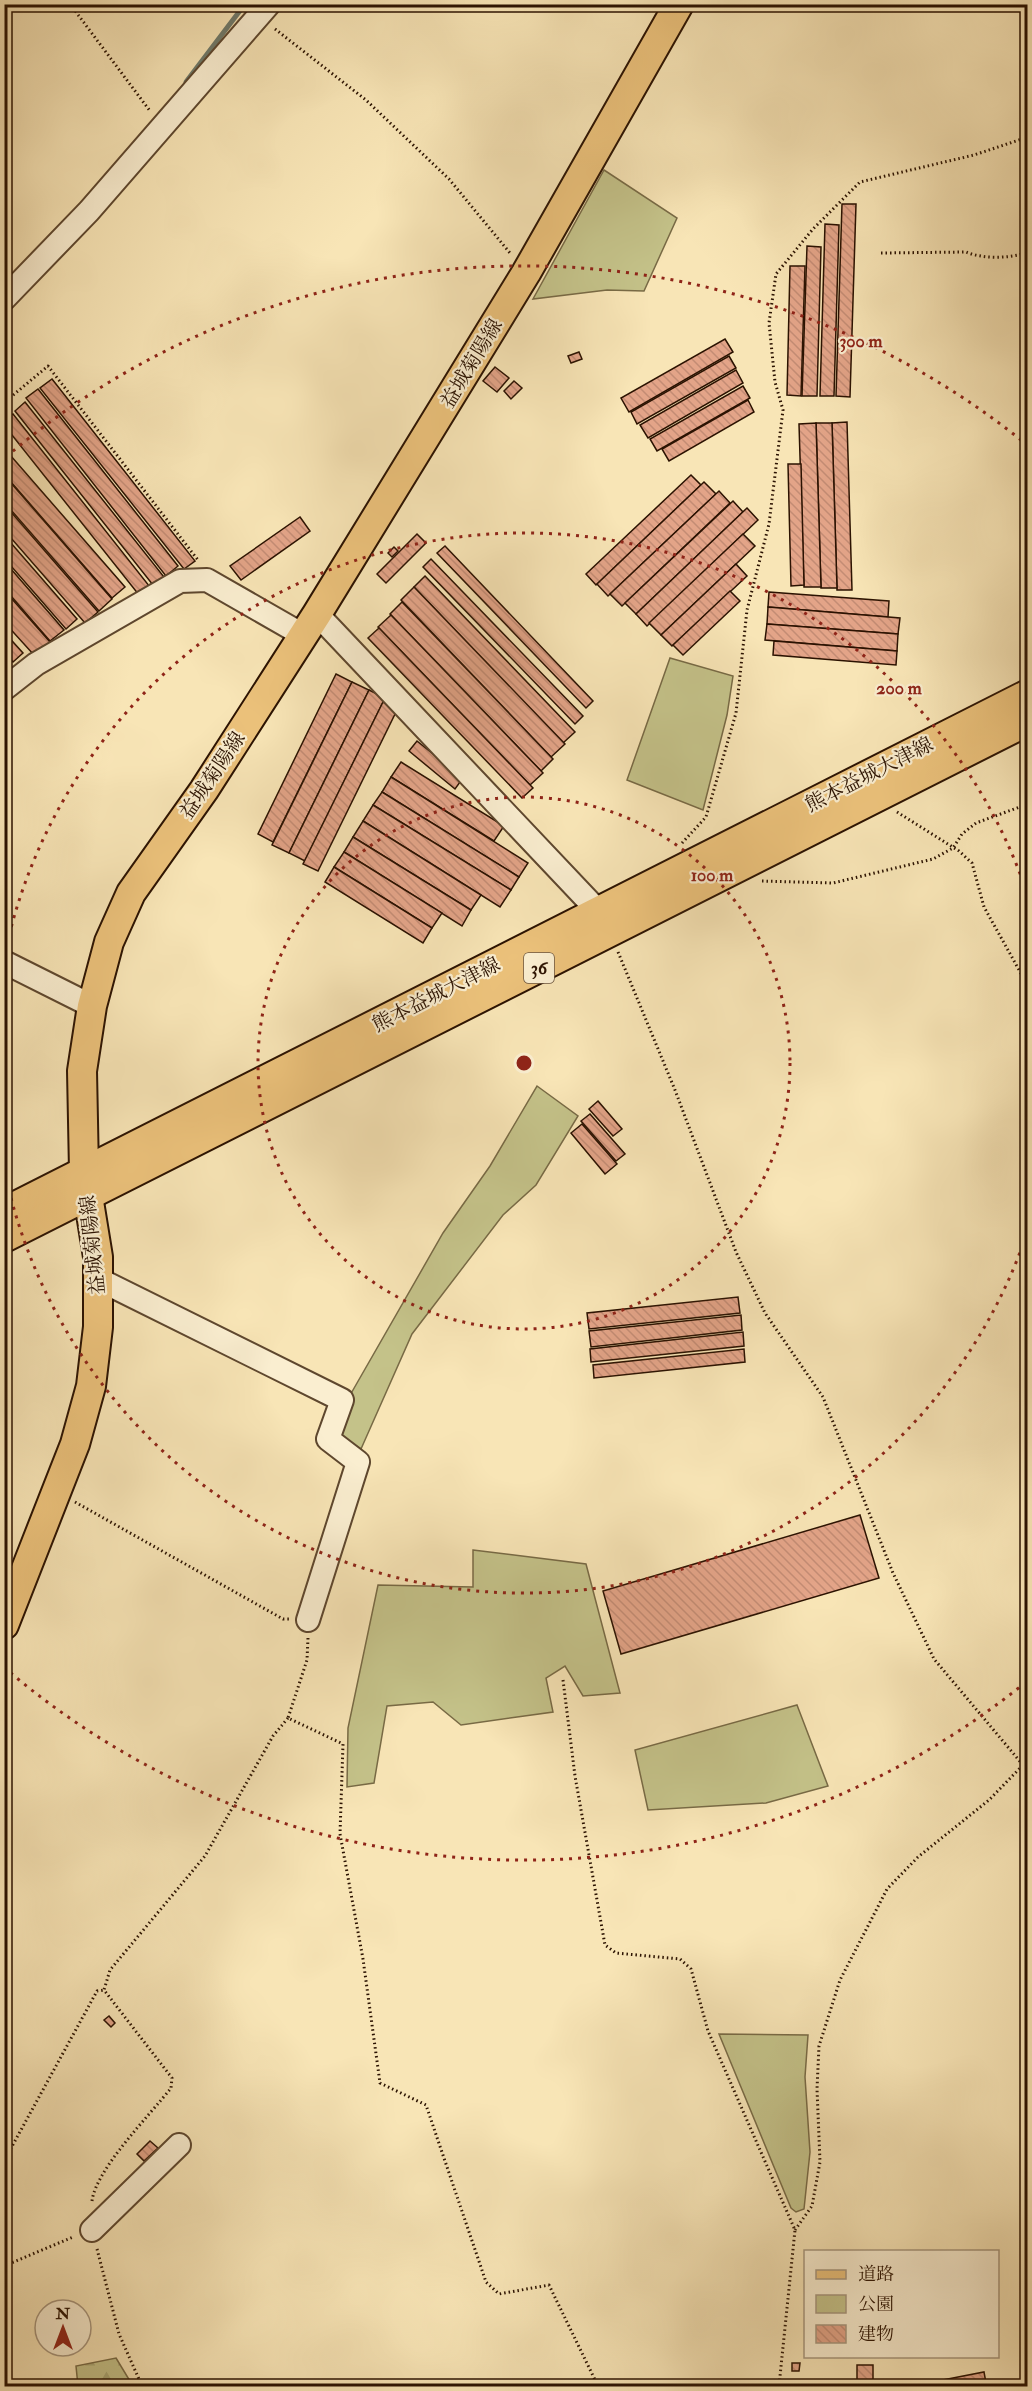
<svg xmlns="http://www.w3.org/2000/svg" width="1032" height="2391" font-family="'IM FELL Double Pica','Noto Serif JP',serif">
<style>
.green{fill:#c4c289;stroke:#786a45;stroke-width:1.5}
.forest{fill:url(#forest-firs);stroke:#786a45;stroke-width:1.5}
.lines{fill:none;stroke-linecap:round;stroke-linejoin:round}
.stream{stroke:#6f7a6b;stroke-width:5}
.building{fill:url(#building-back-hatch);stroke:#2b1201;stroke-width:1.5}
.minor-casing{stroke:#5e472e;stroke-width:26}
.major-casing{stroke:#2b1201;stroke-width:32}
.path{stroke:#2b1201;stroke-width:3;stroke-dasharray:1.5 3;stroke-linecap:butt}
.minor{stroke:#faeed0;stroke-width:22}
.major{stroke:#ecc27b;stroke-width:28}
.ring{fill:none;stroke:#8f2418;stroke-width:3;stroke-dasharray:3 6}
.labels{text-anchor:middle;stroke-width:4.5;stroke-linejoin:round;paint-order:stroke}
.shield{fill:#faeed0;stroke:#69543f;stroke-width:1.5}
.shield-label{font-size:18px;font-weight:bold;fill:#2b1201}
.street-label{font-size:20px;fill:#2b1201;stroke:#faeed0}
.centre{fill:#8f2418;stroke:#faeed0;stroke-width:3}
.ring-label{font-size:18px;text-anchor:middle;font-weight:bold;fill:#8f2418;stroke:#faeed0;stroke-width:4.5;stroke-linejoin:round;paint-order:stroke}
</style>
<defs>
<pattern id="forest-firs" width="22" height="20" patternUnits="userSpaceOnUse" patternTransform="scale(1.5)"><rect width="22" height="20" fill="#c4c289"/><path d="M5 1l3.5 6h-7zM16 11l3.5 6h-7z" fill="#a9a674"/></pattern>
<pattern id="building-back-hatch" width="6" height="6" patternUnits="userSpaceOnUse" patternTransform="scale(1.5)"><rect width="6" height="6" fill="#e3a488"/><path d="M-1 5l2 2M0 0l6 6M5-1l2 2" fill="none" stroke="#c38c74"/></pattern>
</defs>
<rect width="100%" height="100%" fill="#f8e5b6"/>
<filter id="stains"><feTurbulence type="fractalNoise" baseFrequency=".00333" numOctaves="4"/><feColorMatrix values="0 0 0 0 .2 0 0 0 0 .09 0 0 0 0 .02 0 0 0 .5 -.17"/></filter>
<radialGradient id="worn" r=".72"><stop offset=".6" stop-color="#630" stop-opacity="0"/><stop offset="1" stop-color="#630" stop-opacity=".3"/></radialGradient>
<g class="green">
<polygon points="604,170 677,218 644,291 607,290 533,299"/>
<polygon points="670,658 733,676 727,715 703,810 627,780"/>
<polygon points="537,1086 578,1116 536,1185 503,1215 412,1334 361,1449 335,1433 349,1397 443,1233 490,1166"/>
<polygon points="473,1550 586,1564 620,1693 583,1696 565,1666 546,1678 553,1712 461,1725 433,1702 387,1706 374,1783 347,1787 348,1728 378,1585 473,1587"/>
<polygon points="797,1705 828,1786 766,1803 648,1810 635,1750"/>
<polygon points="719,2034 808,2035 805,2077 810,2152 804,2209 796,2212 791,2208"/>
</g>
<polygon class="forest" points="116,2358 133,2386 78,2386 76,2366"/>
<g class="lines">
<polyline class="stream" points="186,82 245,4"/>
</g>
<g class="building">
<polygon points="842,204 856,204 850,397 836,396"/>
<polygon points="825,224 839,225 834,396 820,396"/>
<polygon points="807,246 821,247 817,396 802,396"/>
<polygon points="790,266 805,266 801,396 787,395"/>
<polygon points="725,339 733,352 629,412 621,398"/>
<polygon points="579,352 582,359 571,363 568,356"/>
<polygon points="729,356 736,368 637,424 631,412"/>
<polygon points="495,367 509,378 497,392 483,381"/>
<polygon points="736,370 743,383 648,438 640,425"/>
<polygon points="52,379 195,561 184,569 40,388"/>
<polygon points="514,381 522,388 511,399 504,391"/>
<polygon points="743,386 750,398 657,451 650,439"/>
<polygon points="38,389 178,566 166,576 26,398"/>
<polygon points="748,400 754,412 669,461 662,449"/>
<polygon points="25,402 164,577 153,585 15,411"/>
<polygon points="13,414 150,587 139,595 4,425 4,420"/>
<polygon points="847,422 852,590 837,590 832,423"/>
<polygon points="816,423 832,423 837,588 821,588"/>
<polygon points="816,423 821,587 804,587 799,424"/>
<polygon points="4,448 125,587 112,598 4,474"/>
<polygon points="788,464 801,464 804,585 791,586"/>
<polygon points="4,475 112,599 99,611 4,502"/>
<polygon points="691,475 701,485 596,585 586,574"/>
<polygon points="704,482 716,494 608,596 597,584"/>
<polygon points="719,491 730,503 622,606 610,594"/>
<polygon points="733,501 743,512 636,614 625,603"/>
<polygon points="4,504 98,612 85,623 4,530"/>
<polygon points="747,508 758,520 647,626 636,614"/>
<polygon points="300,517 310,531 241,580 230,566"/>
<polygon points="417,534 426,543 386,583 377,574"/>
<polygon points="743,534 755,546 661,635 649,623"/>
<polygon points="4,535 77,619 66,629 4,558"/>
<polygon points="445,546 593,701 586,708 437,553"/>
<polygon points="394,547 398,551 392,557 388,553"/>
<polygon points="431,559 583,716 575,724 423,567"/>
<polygon points="4,561 64,630 50,641 4,588"/>
<polygon points="736,564 747,576 672,646 661,635"/>
<polygon points="425,576 575,732 563,743 414,587"/>
<polygon points="414,587 565,744 551,757 401,600"/>
<polygon points="4,590 50,642 34,655 4,622"/>
<polygon points="730,591 740,601 683,655 673,645"/>
<polygon points="769,592 889,601 888,617 768,607"/>
<polygon points="402,602 553,759 541,771 390,614"/>
<polygon points="768,607 900,618 898,634 767,624"/>
<polygon points="391,615 543,773 530,785 378,627"/>
<polygon points="767,624 898,634 897,651 765,640"/>
<polygon points="379,628 533,788 522,798 368,638"/>
<polygon points="4,632 23,653 13,662 4,653"/>
<polygon points="774,641 897,651 896,665 773,655"/>
<polygon points="336,674 352,682 273,842 258,834"/>
<polygon points="352,682 369,690 289,853 272,845"/>
<polygon points="369,690 385,698 305,861 289,853"/>
<polygon points="383,702 397,710 318,871 303,864"/>
<polygon points="417,741 463,778 455,789 409,751"/>
<polygon points="401,762 504,826 494,841 391,777"/>
<polygon points="391,777 528,863 519,877 382,792"/>
<polygon points="382,792 519,877 511,890 373,805"/>
<polygon points="373,805 511,890 500,907 363,821"/>
<polygon points="363,821 481,895 471,910 353,837"/>
<polygon points="353,837 471,910 462,926 344,852"/>
<polygon points="344,852 442,913 432,928 334,867"/>
<polygon points="334,867 432,928 423,943 325,882"/>
<polygon points="598,1101 622,1129 613,1136 589,1109"/>
<polygon points="590,1114 625,1154 616,1161 581,1121"/>
<polygon points="582,1124 617,1164 605,1174 571,1133"/>
<polygon points="738,1297 740,1313 589,1329 587,1313"/>
<polygon points="741,1315 742,1330 591,1347 589,1331"/>
<polygon points="743,1332 744,1346 591,1362 590,1349"/>
<polygon points="744,1349 745,1362 594,1378 593,1365"/>
<polygon points="860,1515 879,1578 621,1654 603,1591"/>
<polygon points="109,2016 115,2023 111,2027 104,2020"/>
<polygon points="150,2141 158,2148 144,2161 137,2154"/>
<polygon points="792,2363 800,2363 799,2371 792,2371"/>
<rect x="857" y="2365" width="16" height="15"/>
<polygon points="984,2372 986,2383 993,2382 994,2386 928,2386 927,2383"/>
<rect x="787" y="2382" width="12" height="4"/>
</g>
<g class="lines">
<defs>
<g id="minor">
<polyline points="4,299 89,211 269,4"/>
<polyline points="317,614 599,912"/>
<polyline points="4,689 36,664 180,581 207,580 303,635"/>
<polyline points="4,962 92,1006"/>
<polyline points="98,1279 342,1400 328,1439 358,1462 308,1620"/>
<polyline points="92,2230 179,2145"/>
</g>
<g id="major">
<polyline points="4,1212 1028,694"/>
<polyline points="4,1238 1028,721"/>
<polyline points="4,1625 75,1444 91,1386 98,1327 98,1257 84,1171 82,1071 92,1006 109,942 131,893 204,790 317,614 526,273 679,4"/>
</g>
</defs>
<use href="#minor" class="minor-casing"/>
<use href="#major" class="major-casing"/>
<g class="path">
<polyline points="70,4 150,111"/>
<polyline points="275,29 366,100 449,179 510,253"/>
<path d="M881 253 966 252C982 259 1011 259 1028 252"/>
<polyline points="4,387 12,396 48,366 198,560"/>
<polyline points="897,812 959,851 972,863 984,907 1028,986"/>
<polyline points="682,843 706,817 736,713 747,610 769,524 783,410 775,382 769,323 776,274 813,229 860,182 974,155 1028,137"/>
<polyline points="762,881 833,883 933,859 953,848 962,834 976,823 1028,804"/>
<polyline points="618,952 675,1090 736,1252 765,1313 823,1397 893,1573 934,1659 1023,1765 1028,1767"/>
<polyline points="75,1502 283,1619 290,1619"/>
<polyline points="308,1638 307,1660 288,1718 343,1744 340,1834 363,1959 380,2083 426,2105 486,2282 499,2294 549,2285 598,2386"/>
<polyline points="563,1680 575,1776 605,1945 616,1953 680,1959 691,1969 708,2031 795,2230 779,2386"/>
<polyline points="4,2161 97,1991 104,1990"/>
<path d="M92 2201C96 2169 150 2115 171 2088L172 2078 104 1990 110 1970 205 1856 273 1736 288 1718"/>
<polyline points="4,2213 4,2230"/>
<polyline points="795,2230 812,2206 820,2162 817,2089 819,2046 840,1980 887,1889 918,1857 989,1800 1023,1765"/>
<polyline points="97,2249 119,2334 142,2386"/>
<polyline points="4,2266 73,2237"/>
</g>
<use href="#minor" class="minor"/>
<use href="#major" class="major"/>
</g>
<g class="ring">
<circle cx="524" cy="1063" r="266"/>
<path d="M1026 1236A531 531 0 0 1 5 1173M5 953A531 531 0 0 1 1026 890"/>
<path d="M1026 1682A797 797 0 0 1 6 1669M6 457A797 797 0 0 1 1026 444"/>
</g>
<g class="labels">
<rect class="shield" x="524" y="953" width="30" height="30" rx="4.5"/>
<g class="shield-label">
<text x="539" y="974">36</text>
</g>
<g class="street-label">
<text transform="translate(471 363) rotate(-59)" y="7">益城菊陽線</text>
<text transform="translate(869 774) rotate(-27)" y="7">熊本益城大津線</text>
<text transform="translate(212 775) rotate(-56)" y="7">益城菊陽線</text>
<text transform="translate(436 994) rotate(-27)" y="7">熊本益城大津線</text>
<text transform="translate(92 1245) rotate(-96)" y="7">益城菊陽線</text>
</g>
</g>
<circle cx="524" cy="1063" r="9" class="centre"/>
<g class="ring-label">
<text x="861" y="347">300 m</text>
<text x="899" y="694">200 m</text>
<text x="712" y="881">100 m</text>
</g>
<rect width="1032" height="2391" fill="none" stroke="#f8e5b6" stroke-width="24"/>
<rect x="6" y="6" width="1020" height="2379" fill="none" stroke="#2b1201" stroke-width="3"/>
<rect x="12" y="12" width="1008" height="2367" fill="none" stroke="#2b1201" stroke-width="1.5"/>
<rect x="804" y="2250" width="195" height="108" fill="#faeed0" stroke="#a7967d" stroke-width="1.5"/>
<rect x="816" y="2270" width="30" height="9" fill="#ecc27b" stroke="#a7967d" stroke-width="1.5"/>
<text x="858" y="2280" font-size="18" fill="#2b1201">道路</text>
<rect x="816" y="2295" width="30" height="18" fill="#c4c289" stroke="#a7967d" stroke-width="1.5"/>
<text x="858" y="2310" font-size="18" fill="#2b1201">公園</text>
<rect x="816" y="2325" width="30" height="18" fill="url(#building-back-hatch)" stroke="#a7967d" stroke-width="1.5"/>
<text x="858" y="2340" font-size="18" fill="#2b1201">建物</text>
<g transform="translate(63 2328)"><circle r="28" fill="#faeed0" stroke="#a7967d" stroke-width="1.5"/>
<path d="M0-4.5L10 22L0 15L-10 22Z" fill="#8f2418"/>
<text y="-9" font-size="16" font-weight="bold" text-anchor="middle" fill="#2b1201">N</text>
</g>
<rect width="100%" height="100%" filter="url(#stains)"/>
<rect width="100%" height="100%" fill="url(#worn)"/>
</svg>
